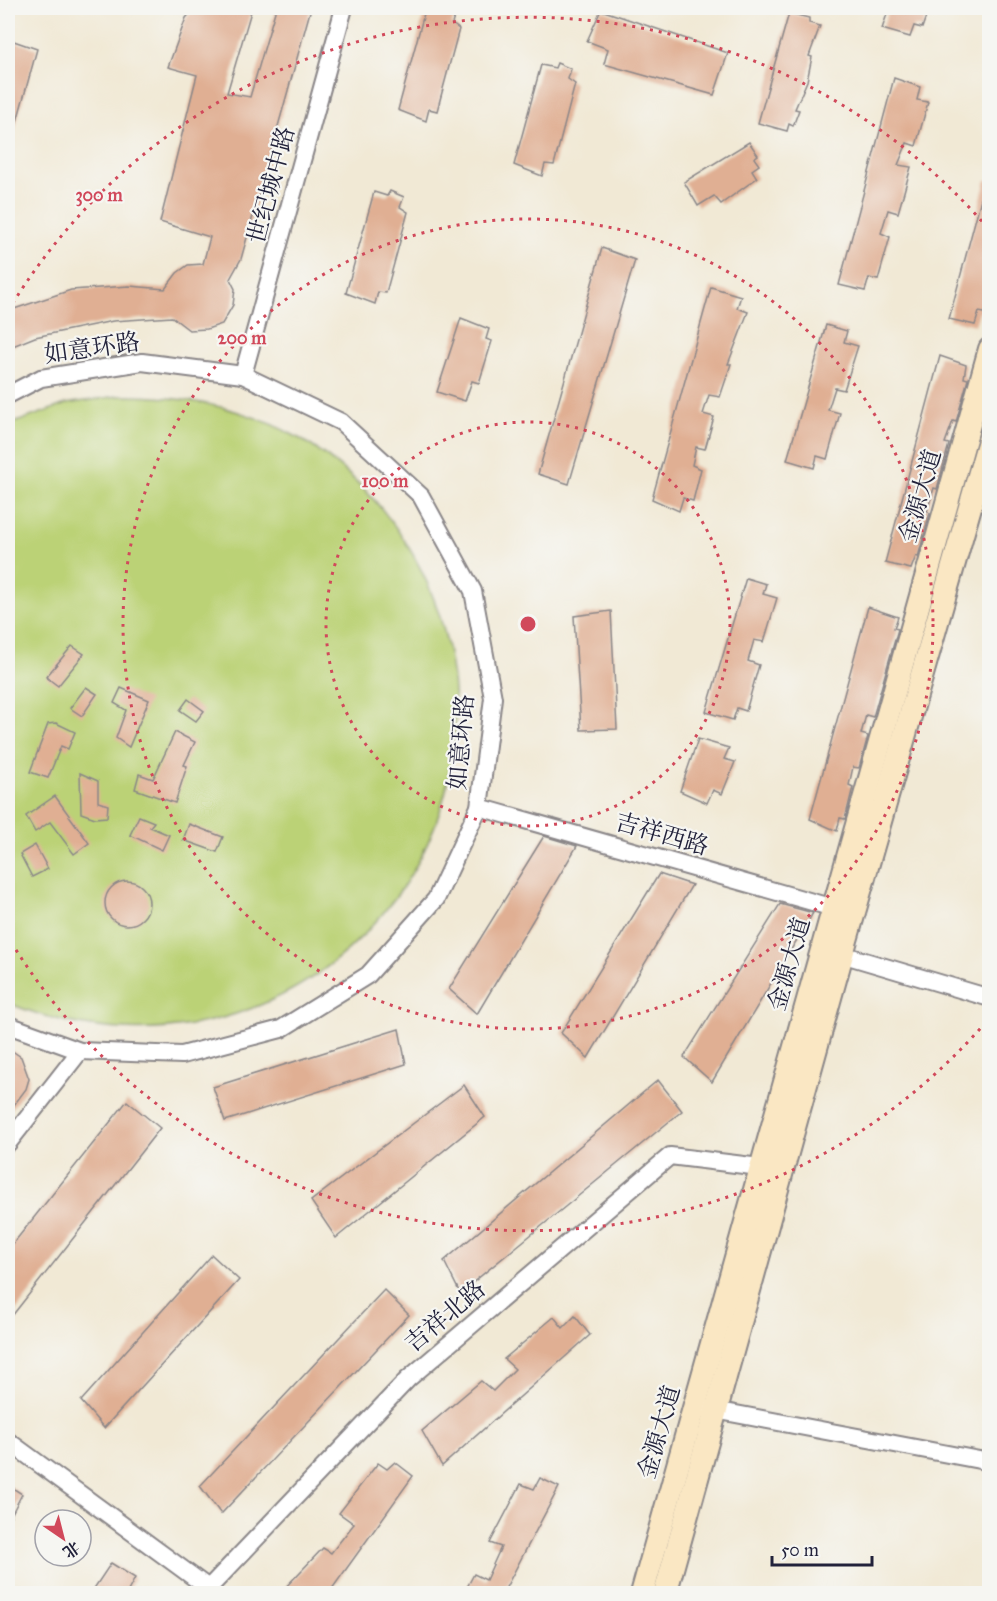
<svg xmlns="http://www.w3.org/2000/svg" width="997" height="1601" font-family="'IM FELL Great Primer','Noto Serif SC',serif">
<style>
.green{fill:#bbd276;stroke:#6e7a58;stroke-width:1.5}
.building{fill:#e0af93}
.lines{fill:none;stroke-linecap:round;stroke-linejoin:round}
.street-casing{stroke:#8a8688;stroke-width:20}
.secondary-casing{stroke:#8a8688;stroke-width:26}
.street{stroke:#fff;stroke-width:16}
.secondary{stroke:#fae7c3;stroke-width:22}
.ring{fill:none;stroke:#d1495b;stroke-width:3;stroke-dasharray:3 6}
.labels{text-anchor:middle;stroke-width:4.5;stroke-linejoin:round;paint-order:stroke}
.street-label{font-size:24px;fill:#22223b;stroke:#f6f6f2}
.centre{fill:#d1495b;stroke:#f6f6f2;stroke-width:3}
.ring-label{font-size:18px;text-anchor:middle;font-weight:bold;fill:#d1495b;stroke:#f6f6f2;stroke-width:4.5;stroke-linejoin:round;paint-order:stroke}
</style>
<rect width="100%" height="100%" fill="#f6f6f2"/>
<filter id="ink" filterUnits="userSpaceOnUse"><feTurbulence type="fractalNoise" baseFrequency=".0167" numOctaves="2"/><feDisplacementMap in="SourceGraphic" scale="12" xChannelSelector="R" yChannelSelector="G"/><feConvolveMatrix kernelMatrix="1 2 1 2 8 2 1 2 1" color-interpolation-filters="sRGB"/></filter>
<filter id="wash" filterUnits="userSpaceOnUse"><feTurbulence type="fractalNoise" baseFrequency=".008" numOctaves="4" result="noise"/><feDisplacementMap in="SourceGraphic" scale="24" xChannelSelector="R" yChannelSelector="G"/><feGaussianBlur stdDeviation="1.35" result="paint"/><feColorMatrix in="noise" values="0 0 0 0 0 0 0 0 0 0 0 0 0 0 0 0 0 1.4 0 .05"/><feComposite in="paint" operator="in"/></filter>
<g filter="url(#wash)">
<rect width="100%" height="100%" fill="#f1e9d5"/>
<path class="green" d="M118 396C181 395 242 406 297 437 457 529 506 749 395 898 358 948 308 988 250 1009 170 1039 86 1035 8 1003V425L66 404Z"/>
<g id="blocks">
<g class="building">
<polygon points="195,8 252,8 227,93 250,97 276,8 311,8 241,259 230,279 235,289 233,305 222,324 207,329 189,330 172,317 113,321 35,337 8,348 8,311 71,290 129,286 165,289 177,273 188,265 203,264 210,237 160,222 197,75 168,67 186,18"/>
<polygon points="441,8 455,14 452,24 459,29 437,111 429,109 426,121 398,110 425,10 438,13"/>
<polygon points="889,8 929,8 922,28 914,26 910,37 882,29"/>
<polygon points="601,10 728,53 714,95 604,64 608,49 587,41"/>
<polygon points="789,13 809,18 809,23 820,26 809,56 812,57 807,81 795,109 799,110 793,126 789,124 787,131 758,123"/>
<polygon points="8,39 37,49 11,143 8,143"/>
<polygon points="557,63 571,69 568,79 575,84 554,165 545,164 542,176 514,165 541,65 555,68"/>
<polygon points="894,78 920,87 917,100 928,102 916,146 907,143 898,165 911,167 898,213 888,210 881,233 890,237 878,280 869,278 865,291 839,285"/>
<polygon points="749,142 758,155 754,158 759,165 752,170 757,178 721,204 714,196 698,206 684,182"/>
<polygon points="986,180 990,180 990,314 979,312 975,325 949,319"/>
<polygon points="390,191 404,197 400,207 408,212 386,293 378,292 375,304 346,293 374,192 387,196"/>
<polygon points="602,248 635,260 569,484 538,474"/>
<polygon points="711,287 741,296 737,308 748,312 728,364 731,364 720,397 709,395 703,414 714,417 705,449 696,447 692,465 701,469 693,501 683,498 679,511 652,499"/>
<polygon points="461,318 489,329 486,339 492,341 479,383 472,381 465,401 437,392"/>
<polygon points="826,325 847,331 844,342 858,346 844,390 835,388 828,410 840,413 827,459 817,456 814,468 787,460"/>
<polygon points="940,356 966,365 964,378 968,379 956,422 953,421 945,443 949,444 937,489 934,488 927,511 930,513 918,557 916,556 911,569 885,563"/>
<polygon points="746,578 766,584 763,594 777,598 764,642 754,640 748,661 759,665 746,711 737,708 733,720 706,712"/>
<polygon points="868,607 898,617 894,628 898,629 873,717 866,715 861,734 868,736 859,768 853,767 849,785 853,787 845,819 840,818 837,831 810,819"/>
<polygon points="611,611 617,729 581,730 574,616"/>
<polygon points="72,646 84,654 58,686 46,677"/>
<polygon points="86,687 97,694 82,716 70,708"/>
<polygon points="121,688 149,700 129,747 116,738 126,710 114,703"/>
<polygon points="188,699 204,711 196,721 180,710"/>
<polygon points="56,723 75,732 68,749 61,746 48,778 30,772 48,724"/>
<polygon points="175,732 195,742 184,765 187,766 175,803 135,789 139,774 153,779"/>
<polygon points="698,739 729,748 724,759 735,762 722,794 713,790 707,803 680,791"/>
<polygon points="80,773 98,781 98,802 108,805 107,817 95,818 81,813"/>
<polygon points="55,796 89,843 74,854 50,822 35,832 26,816"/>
<polygon points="139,816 154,822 150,827 169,835 162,850 130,835"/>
<polygon points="189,824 223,837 217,852 183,840"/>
<polygon points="544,836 577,846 477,1014 449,989"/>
<polygon points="35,845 48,869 32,877 20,854"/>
<polygon points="659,874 692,885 588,1058 561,1033"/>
<circle cx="127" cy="903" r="22"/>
<polygon points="780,904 813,913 712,1082 684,1057"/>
<polygon points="399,1029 406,1064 225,1121 213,1087"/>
<polygon points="8,1048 21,1057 29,1079 26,1089 8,1113"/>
<polygon points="658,1080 682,1111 460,1293 444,1261"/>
<polygon points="464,1085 485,1117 336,1238 311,1201"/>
<polygon points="127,1101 160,1128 8,1321 8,1250"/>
<polygon points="212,1255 239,1280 104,1428 81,1401"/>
<polygon points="384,1290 409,1315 221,1514 200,1486"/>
<polygon points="575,1316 590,1335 442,1466 422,1431 481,1381 493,1391 515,1369 504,1359 554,1317 563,1328"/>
<polygon points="395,1462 413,1476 329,1593 280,1593 323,1548 331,1553 354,1524 339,1513 378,1463 387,1469"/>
<polygon points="540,1478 559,1487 503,1593 464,1593 474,1574 486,1580 501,1547 490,1543 521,1484 534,1489"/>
<polygon points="8,1485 22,1494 8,1521"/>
<polygon points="111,1563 135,1578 127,1593 91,1593"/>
</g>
</g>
</g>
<g filter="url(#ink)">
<use href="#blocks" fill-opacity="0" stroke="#8a8688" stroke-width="1.5"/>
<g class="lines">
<defs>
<g id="street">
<polyline points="243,375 344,8"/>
<polyline points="8,395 41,378 142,362 243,375 341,422 421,496 473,591 493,698 479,807 436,899 368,975 281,1029 182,1055 80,1051 8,1025"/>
<polyline points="479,807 844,911"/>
<polyline points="831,951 990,998"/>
<polyline points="8,1143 80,1051"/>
<polyline points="704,1408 990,1462"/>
<polyline points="8,1441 207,1587"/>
<polyline points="203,1594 408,1379 670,1156 760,1167"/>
</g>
<g id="secondary">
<polyline points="642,1594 990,349"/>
<polyline points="665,1594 842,954 990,437"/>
</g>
</defs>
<use href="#street" class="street-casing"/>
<use href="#secondary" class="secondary-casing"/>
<use href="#street" class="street"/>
<use href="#secondary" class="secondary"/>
</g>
</g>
<g class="ring">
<circle cx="528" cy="624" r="202"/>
<circle cx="528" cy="624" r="405"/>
<path d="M986 1022A607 607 0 0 1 8 937M8 311A607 607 0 0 1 986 226"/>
</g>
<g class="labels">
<g class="street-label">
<text transform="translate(271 185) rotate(-75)" y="8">世纪城中路</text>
<text transform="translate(92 348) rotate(-8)" y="8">如意环路</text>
<text transform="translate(920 496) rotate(-74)" y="8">金源大道</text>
<text transform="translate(461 742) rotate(-85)" y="8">如意环路</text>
<text transform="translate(662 834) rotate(16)" y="8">吉祥西路</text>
<text transform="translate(789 964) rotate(-74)" y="8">金源大道</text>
<text transform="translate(445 1316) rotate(-40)" y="8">吉祥北路</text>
<text transform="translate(659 1432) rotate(-74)" y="8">金源大道</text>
</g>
</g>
<circle cx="528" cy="624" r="9" class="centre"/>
<g class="ring-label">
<text x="99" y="201">300 m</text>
<text x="242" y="344">200 m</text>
<text x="385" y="487">100 m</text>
</g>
<rect width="997" height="1601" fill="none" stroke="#f6f6f2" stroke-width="30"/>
<g transform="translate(63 1538) rotate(145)"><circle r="28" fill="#f6f6f2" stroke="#a1a1a9" stroke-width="1.5"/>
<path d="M0-4.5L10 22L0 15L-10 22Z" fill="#d1495b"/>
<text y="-9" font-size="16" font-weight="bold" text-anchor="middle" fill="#22223b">北</text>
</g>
<path d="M772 1556v9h100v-9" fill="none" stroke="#22223b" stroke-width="3"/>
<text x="781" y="1556" font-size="18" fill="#22223b" stroke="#f6f6f2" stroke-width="4.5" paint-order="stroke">50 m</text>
</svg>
